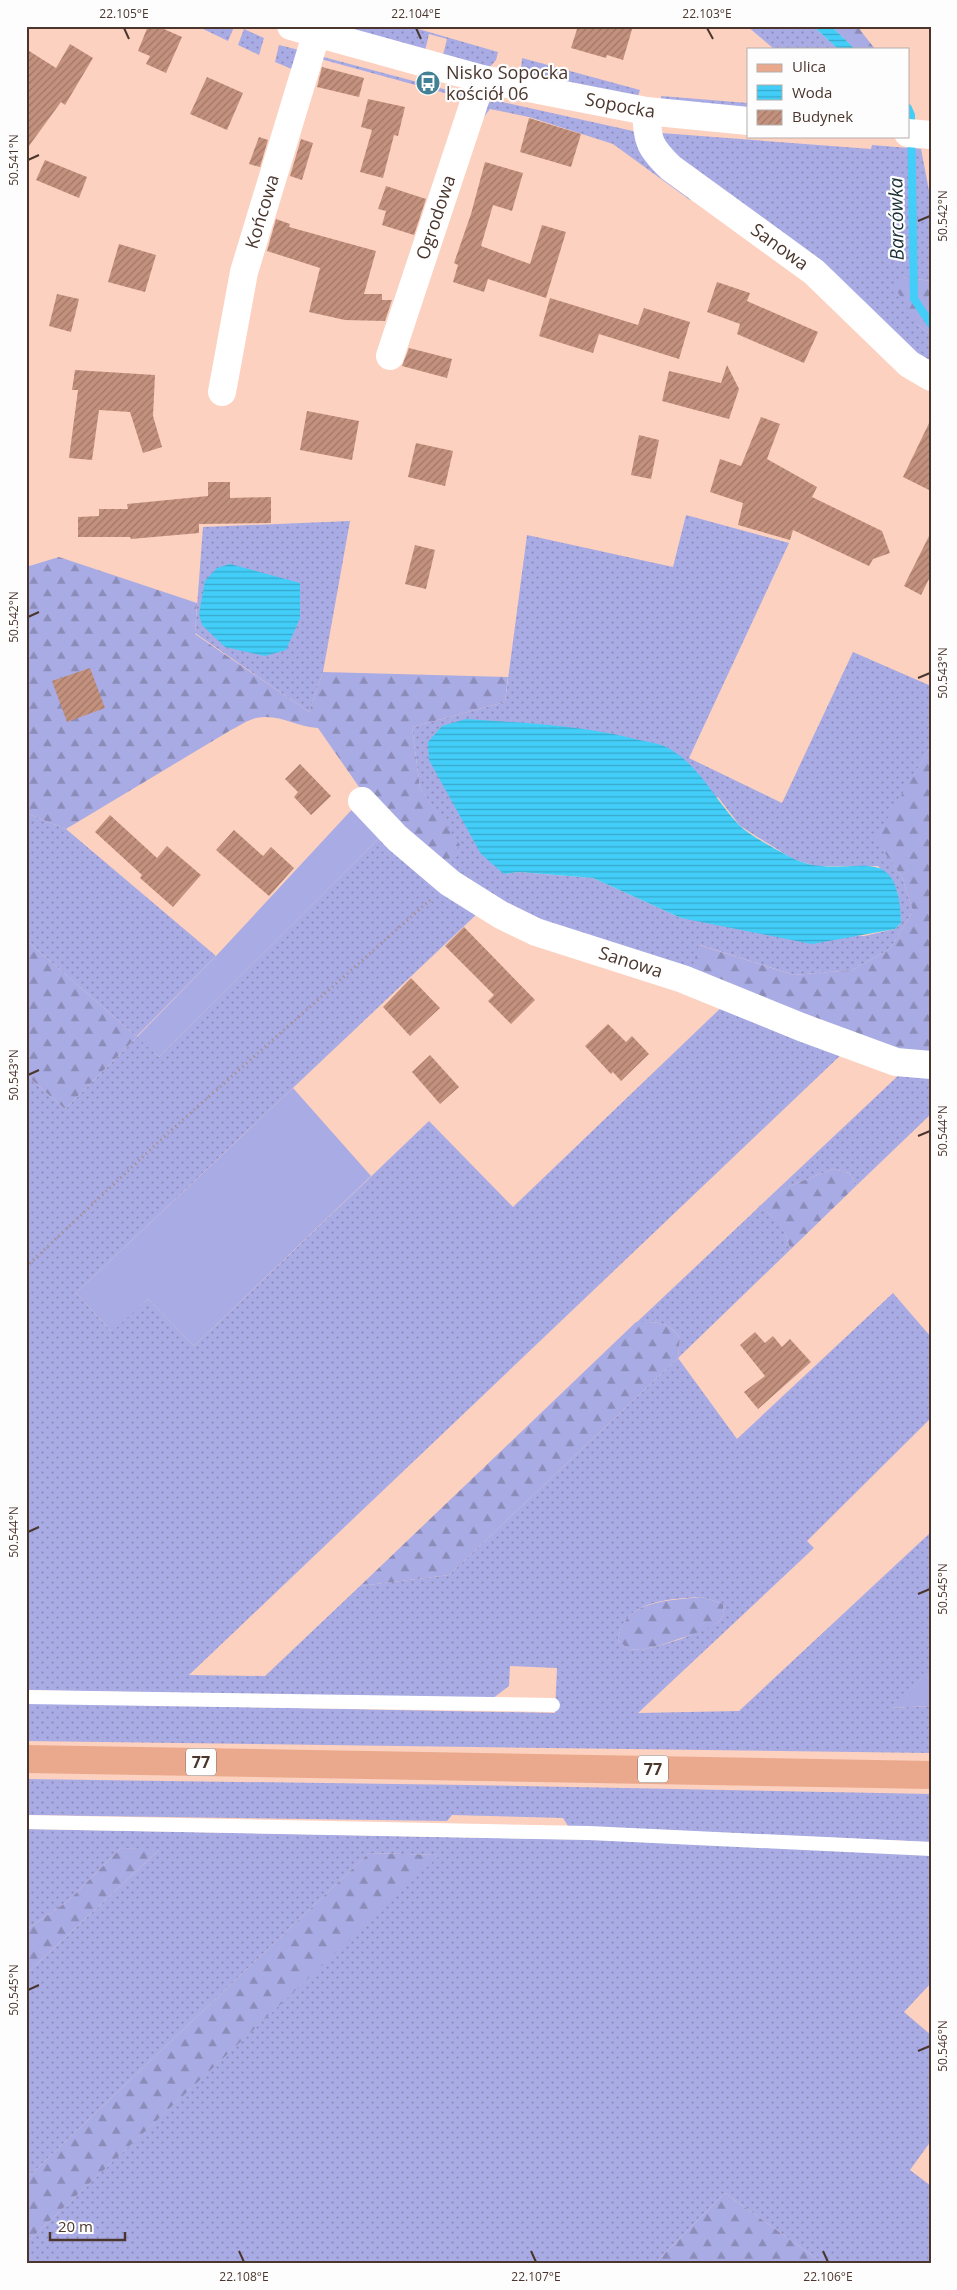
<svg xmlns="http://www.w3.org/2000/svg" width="957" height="2290" font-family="'Open Sans',sans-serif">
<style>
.grass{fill:url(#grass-dots);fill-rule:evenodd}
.forest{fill:url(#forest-firs)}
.garden{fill:#a9abe4}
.water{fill:url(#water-rules)}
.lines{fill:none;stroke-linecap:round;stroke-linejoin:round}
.stream{stroke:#42cef9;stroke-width:8}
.building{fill:url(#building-hatch)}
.path{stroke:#aa897c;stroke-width:3;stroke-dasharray:1 4;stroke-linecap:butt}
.lane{stroke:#fff;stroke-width:14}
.street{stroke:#fff;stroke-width:28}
.secondary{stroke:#fff;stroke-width:28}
.primary{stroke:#eaa98c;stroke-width:28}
.ticks{fill:none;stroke:#4b362e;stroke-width:2}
.labels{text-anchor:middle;stroke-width:4.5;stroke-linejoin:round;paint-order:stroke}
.shield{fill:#fdfdfd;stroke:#80726c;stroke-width:1}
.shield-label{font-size:16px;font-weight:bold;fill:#4b362e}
.poi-label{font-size:18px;fill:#4b362e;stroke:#fdfdfd;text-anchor:start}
.street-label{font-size:18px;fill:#4b362e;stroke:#fdfdfd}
.water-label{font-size:19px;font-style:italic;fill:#193038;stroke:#fdfdfd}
.neatline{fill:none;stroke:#4b362e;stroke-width:2}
.ticks-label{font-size:12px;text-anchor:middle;fill:#4b362e}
</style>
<defs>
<pattern id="grass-dots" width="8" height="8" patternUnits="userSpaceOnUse" patternTransform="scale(1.25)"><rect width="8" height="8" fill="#a9abe4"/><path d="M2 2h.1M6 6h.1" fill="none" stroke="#8c8cb9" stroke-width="1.8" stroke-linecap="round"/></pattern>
<pattern id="forest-firs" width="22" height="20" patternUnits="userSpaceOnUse" patternTransform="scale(1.25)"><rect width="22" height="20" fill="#a9abe4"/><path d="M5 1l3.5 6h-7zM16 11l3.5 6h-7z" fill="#8c8cb9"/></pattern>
<pattern id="water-rules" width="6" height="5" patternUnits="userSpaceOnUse" patternTransform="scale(1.25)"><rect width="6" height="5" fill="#42cef9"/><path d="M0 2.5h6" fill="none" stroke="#39a8ca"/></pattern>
<pattern id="building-hatch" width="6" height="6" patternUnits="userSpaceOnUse" patternTransform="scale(1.25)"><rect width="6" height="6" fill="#c3917d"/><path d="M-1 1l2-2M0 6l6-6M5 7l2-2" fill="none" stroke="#a07767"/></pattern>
</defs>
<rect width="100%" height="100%" fill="#fcd1c0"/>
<g class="grass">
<polygon points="197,26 233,26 234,27 228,41"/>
<polygon points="331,26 408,26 498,52 496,60 489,68 443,55 447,39 429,34 425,51"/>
<polygon points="747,26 813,26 838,49 774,49"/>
<polygon points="244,29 264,38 259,55 238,45"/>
<polygon points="279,45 299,50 299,72 275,62"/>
<polygon points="316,55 466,95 463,98 317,58"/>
<polygon points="522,58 640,90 637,99 524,77 521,71"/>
<polygon points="661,96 748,103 748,109 661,102"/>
<polygon points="493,100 633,131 640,143 692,196 690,200 613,144 529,117 490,109 477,126 487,104"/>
<polygon points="661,133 871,149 872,145 921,149 931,201 931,281 903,277 918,325 931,335 931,371 671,156"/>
<path d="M686 515 789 543 689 758 782 803 853 652 931 686V746L876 839 902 877 913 911 890 949 852 970 794 975 700 945 690 976 544 929 441 869 459 845 420 788 412 727 505 702 527 535 673 567ZM718 797 740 826 793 859 815 866H878L897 890 901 923 895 929 864 936 681 918 593 878 519 872 504 874Z"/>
<polygon points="350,521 323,672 309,712 195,633 203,527"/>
<path d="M26 813 66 829 216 956 137 1036 159 1057 384 833 414 865 444 887 508 925V933L478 913 76 1293 111 1331 148 1299 194 1346 429 1121 513 1207 727 1002 593 963 598 958 670 980 772 1019 846 1050 189 1675 265 1676 360 1586 449 1575 678 1358 680 1338C668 1321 657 1322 637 1322L901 1073 931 1071V1114L857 1185 849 1173 833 1169 802 1181 789 1186 759 1207C778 1219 785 1226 790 1250L678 1358 737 1439 893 1293 931 1337V1418L807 1541 814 1548 638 1713 739 1711 931 1532V1670L890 1708 931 1706V1753L26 1741V1703L555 1713 557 1668 510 1666 509 1686 492 1699 26 1690V1075L65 1109 137 1037 26 940ZM702 1597 723 1604 724 1614 719 1622 681 1639 658 1646 641 1650 628 1649 618 1640C624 1600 669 1599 702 1597Z"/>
<polygon points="26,1779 467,1785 931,1794 931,1842 568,1826 563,1818 452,1815 447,1821 26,1815"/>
<polygon points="26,1829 607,1840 931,1855 931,1983 904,2012 931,2035 931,2141 910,2170 931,2186 931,2264 824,2264 725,2193 654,2264 26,2264 26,2243 439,1855 369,1853 26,2179 26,1974 159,1850 121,1848 68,1901 26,1930"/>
</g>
<g class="forest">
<polygon points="831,26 857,26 875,49 855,49"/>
<polygon points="903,277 931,281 931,335 918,325 894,286"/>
<path d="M59 557 197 603 195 634 309 712 323 672 508 677 505 702 412 727 420 788 460 845 441 869 366 797 318 728C297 727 278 713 256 718 248 720 239 726 231 730L66 829 26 813V567Z"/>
<polygon points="931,746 931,1058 905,1057 690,976 699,945 794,975 852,970 890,949 913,911 902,877 875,839"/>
<polygon points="26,940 137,1037 65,1109 26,1075"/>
<path d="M833 1169 849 1173 857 1185 790 1250C786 1229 777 1217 758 1207L789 1186Z"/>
<path d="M636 1322C657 1322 668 1321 680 1338L678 1358 449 1575 360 1586Z"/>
<path d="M702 1597 723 1604 724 1614 719 1622 702 1631 658 1646 641 1650 628 1649 618 1640C624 1599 669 1601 702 1597Z"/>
<polygon points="121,1848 160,1849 26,1974 26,1930 68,1901"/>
<polygon points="369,1853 440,1855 26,2243 26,2179"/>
<polygon points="725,2193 824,2264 654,2264"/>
</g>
<g class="garden">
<polygon points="357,804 384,833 159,1057 137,1037 216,956"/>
<polygon points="293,1088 371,1176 194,1346 148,1299 112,1332 76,1293"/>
<polygon points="931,1670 931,1706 889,1708"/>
</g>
<g class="water">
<polygon points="813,26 831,26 855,49 838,49"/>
<polygon points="230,564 300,583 300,618 286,650 265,656 225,647 202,625 199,614 205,581 217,568"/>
<path d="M466 719C521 723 577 725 631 738 641 741 654 742 664 746 698 762 714 799 739 825 747 834 782 853 794 859 849 884 899 831 901 923L895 929 812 944 681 918 593 878 519 872 504 874 481 854 429 760 428 742 442 726Z"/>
</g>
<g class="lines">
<polyline class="stream" points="908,108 911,115 914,299 931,324"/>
</g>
<g class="building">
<polygon points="148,26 157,26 182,37 166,73 146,64 150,56 138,51"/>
<polygon points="578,26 633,26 623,60 607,55 606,58 571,48"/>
<polygon points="70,44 93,58 65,105 61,102 26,150 26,49 56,68"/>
<polygon points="322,67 364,78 359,97 317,87"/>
<polygon points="207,77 243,93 227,130 190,114"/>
<polygon points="368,99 405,107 398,136 394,135 383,178 360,172 372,130 361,127"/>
<polygon points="529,118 581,134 571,167 520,152"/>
<polygon points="259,137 268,140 260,167 249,164"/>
<polygon points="301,139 313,143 302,180 290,176"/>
<polygon points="45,160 87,177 79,198 36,180"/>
<polygon points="485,162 523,173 512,211 493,205 481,246 530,264 542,225 566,232 546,298 488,279 484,292 453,282 458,265 454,263 471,214"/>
<polygon points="386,186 426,199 414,235 382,225 386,211 378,209"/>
<polygon points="276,219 290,224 289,227 376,251 364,294 382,294 382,300 392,300 385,321 345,320 309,312 320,268 267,251"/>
<polygon points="119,244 156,255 145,292 108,282"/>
<polygon points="717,282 750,293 747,301 818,332 804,363 737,334 740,324 707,312"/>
<polygon points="57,294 79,299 71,332 49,326"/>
<polygon points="550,298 638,325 644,308 690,322 679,359 599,334 593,353 539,336"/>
<polygon points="409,348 452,359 447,378 402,366"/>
<polygon points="727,365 739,389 729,419 662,401 669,371 721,383"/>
<polygon points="75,370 155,375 153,416 162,447 143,453 130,412 99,410 92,460 69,458 78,390 72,390"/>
<polygon points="307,411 359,421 352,460 300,450"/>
<polygon points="761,417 780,424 767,459 817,487 812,497 882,531 890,553 873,559 869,566 793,530 790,540 738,525 743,503 710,492 720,459 741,466"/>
<polygon points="931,419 931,491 903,477"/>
<polygon points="639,435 659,440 651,479 631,475"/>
<polygon points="416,443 453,451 445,486 408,477"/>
<polygon points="208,482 230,482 230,498 271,497 271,523 199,524 199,533 131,539 130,537 78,537 78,517 99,516 99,509 128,509 127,504 208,496"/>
<polygon points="931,532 931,575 921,595 904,586"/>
<polygon points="415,545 435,550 426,589 405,584"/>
<polygon points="90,668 105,708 67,722 52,681"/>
<polygon points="300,764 331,796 311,815 294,797 298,792 285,779"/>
<polygon points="110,815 157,858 167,846 201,875 173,907 140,878 142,875 95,832"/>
<polygon points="234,830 263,856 271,847 294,868 269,896 216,850"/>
<polygon points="464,927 535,1000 511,1024 488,1001 494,995 445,946"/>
<polygon points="411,978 440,1008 410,1036 383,1007"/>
<polygon points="608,1024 626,1042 632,1036 649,1054 621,1081 613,1072 611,1074 585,1046"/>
<polygon points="430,1055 459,1087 440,1104 412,1072"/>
<polygon points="755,1332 765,1343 773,1336 782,1347 790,1339 811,1362 758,1409 744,1392 765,1376 740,1345"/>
</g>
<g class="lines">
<polyline class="path" points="26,1267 167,1134 430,900"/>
<g class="lane">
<polyline points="26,1697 553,1705"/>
<polyline points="26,1822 589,1833 931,1849"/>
</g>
<g class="street">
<path id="s1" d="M646 111C648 141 648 146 671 168L814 272 909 364 931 377"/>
<path id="s2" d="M390 356 482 79"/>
<path id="s3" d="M222 392 244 272 316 35"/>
<path id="s4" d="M362 801 397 838 450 883 501 915 536 932 683 979 801 1027 896 1062 931 1065"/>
</g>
<g class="secondary">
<path id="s5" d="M291 26 482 79 646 111 748 121"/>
<polyline points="908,133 931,135"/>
</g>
<polyline class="primary" points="26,1759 931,1775"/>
</g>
<path class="ticks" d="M124 28 129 39M416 28 421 39M707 28 713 39M28 160 39 155M918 221 930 216M28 617 39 612M918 678 930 673M28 1075 39 1070M918 1136 930 1131M28 1532 39 1527M918 1594 930 1589M28 1990 39 1985M918 2051 930 2046M239 2251 244 2262M531 2251 536 2262M823 2251 828 2262"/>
<defs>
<symbol id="bus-disc" viewBox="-11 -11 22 22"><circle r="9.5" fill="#428095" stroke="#fdfdfd"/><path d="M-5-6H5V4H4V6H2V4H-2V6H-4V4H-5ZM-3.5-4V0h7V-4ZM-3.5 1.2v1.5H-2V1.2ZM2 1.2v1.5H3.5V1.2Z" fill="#fff"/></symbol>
</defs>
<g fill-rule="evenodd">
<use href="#bus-disc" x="414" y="69" width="28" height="28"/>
</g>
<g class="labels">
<g class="shield">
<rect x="186" y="1748.5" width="30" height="27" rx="4"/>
<rect x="638" y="1755.5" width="30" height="27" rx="4"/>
</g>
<g class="shield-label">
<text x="201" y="1768">77</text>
<text x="653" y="1775">77</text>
</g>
<g class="poi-label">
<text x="446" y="79">Nisko Sopocka<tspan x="446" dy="21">kościół 06</tspan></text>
</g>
<g class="street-label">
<text dy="6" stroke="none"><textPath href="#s5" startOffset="339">Sopocka</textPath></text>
<text dy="6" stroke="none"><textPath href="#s3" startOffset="185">Końcowa</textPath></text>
<text dy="6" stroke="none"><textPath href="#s2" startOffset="146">Ogrodowa</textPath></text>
<text dy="6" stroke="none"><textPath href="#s1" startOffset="199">Sanowa</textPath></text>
<text dy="6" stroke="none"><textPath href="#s4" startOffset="319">Sanowa</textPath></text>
</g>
<g class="water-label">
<text transform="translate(896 219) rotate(-91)" y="7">Barcówka</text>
</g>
</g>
<rect width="957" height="2290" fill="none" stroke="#fdfdfd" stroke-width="55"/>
<rect x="747" y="48" width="162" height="90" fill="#fdfdfd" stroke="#b6adaa"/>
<rect x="757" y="64" width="25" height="8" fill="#eaa98c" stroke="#b6adaa"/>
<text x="792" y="72" font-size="15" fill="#4b362e">Ulica</text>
<rect x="757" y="85" width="25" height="15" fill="url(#water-rules)" stroke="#b6adaa"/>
<text x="792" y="98" font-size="15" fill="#4b362e">Woda</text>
<rect x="757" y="110" width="25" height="15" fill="url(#building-hatch)" stroke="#b6adaa"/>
<text x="792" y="122" font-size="15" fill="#4b362e">Budynek</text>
<path d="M50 2232v8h75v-8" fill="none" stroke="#4b362e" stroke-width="2.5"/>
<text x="58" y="2232" font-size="15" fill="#4b362e" stroke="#fdfdfd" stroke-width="4" paint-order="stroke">20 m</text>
<rect x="28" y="28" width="902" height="2234" class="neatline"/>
<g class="ticks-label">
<text x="124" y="18">22.105°E</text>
<text x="416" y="18">22.104°E</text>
<text x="707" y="18">22.103°E</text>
<text transform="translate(14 160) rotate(-90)" y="4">50.541°N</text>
<text transform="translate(943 216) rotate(-90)" y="4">50.542°N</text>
<text transform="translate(14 617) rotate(-90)" y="4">50.542°N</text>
<text transform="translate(943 673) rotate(-90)" y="4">50.543°N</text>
<text transform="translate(14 1075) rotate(-90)" y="4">50.543°N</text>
<text transform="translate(943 1131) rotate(-90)" y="4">50.544°N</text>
<text transform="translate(14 1532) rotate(-90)" y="4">50.544°N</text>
<text transform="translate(943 1589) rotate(-90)" y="4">50.545°N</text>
<text transform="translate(14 1990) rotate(-90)" y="4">50.545°N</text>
<text transform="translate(943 2046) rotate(-90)" y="4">50.546°N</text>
<text x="244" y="2281">22.108°E</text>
<text x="536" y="2281">22.107°E</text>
<text x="828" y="2281">22.106°E</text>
</g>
</svg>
